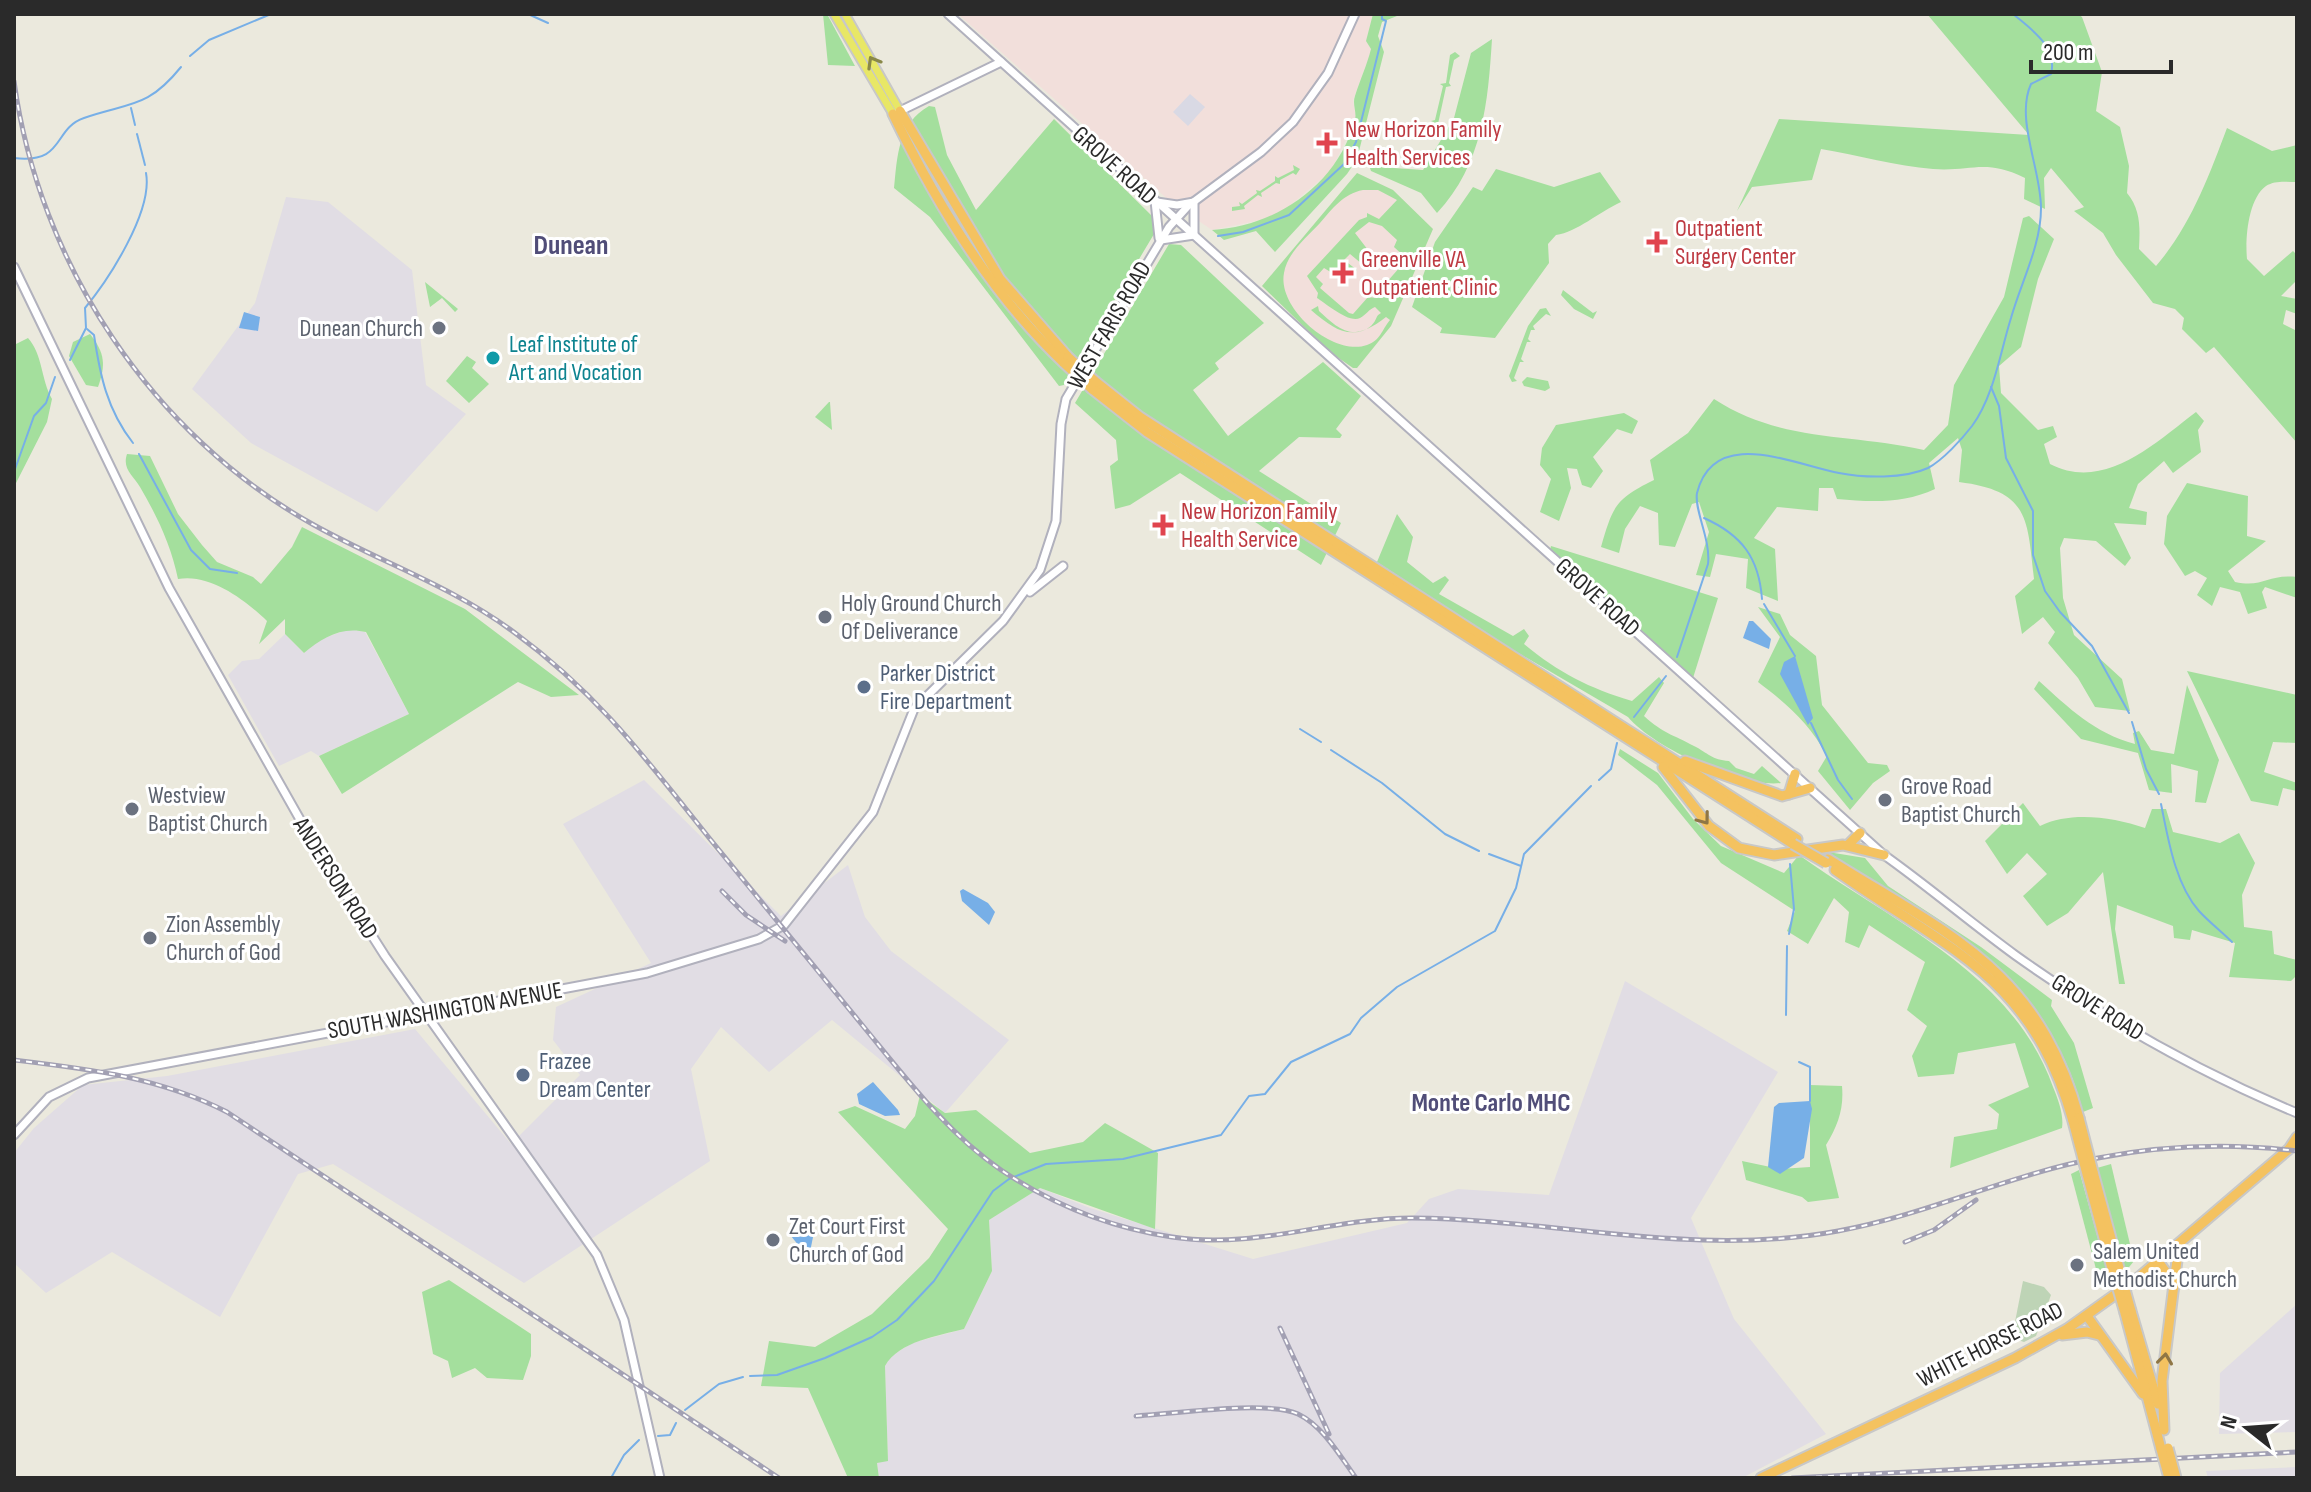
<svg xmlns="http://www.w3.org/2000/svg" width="2311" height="1492" font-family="'Sofia Sans Condensed',sans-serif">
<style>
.industrial{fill:#e1dde4}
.medical{fill:#f2dfdb}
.airport{fill:#d9d9e4}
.green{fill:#a4df9d;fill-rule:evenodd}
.cemetery{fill:#bed4b6}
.water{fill:#77afe7}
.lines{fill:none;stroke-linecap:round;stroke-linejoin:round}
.stream{stroke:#77afe7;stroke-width:2}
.secondary-casing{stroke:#b1b1bd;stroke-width:11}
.primary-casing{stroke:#c8c8c8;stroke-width:11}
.highway-casing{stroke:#c8c8c8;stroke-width:13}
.secondary{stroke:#fff;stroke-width:7}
.primary{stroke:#e8e766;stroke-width:7}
.highway{stroke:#f4c260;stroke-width:9}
.rail-casing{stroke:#a2a0b3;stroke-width:5}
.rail{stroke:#fff;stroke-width:2;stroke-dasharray:6;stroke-linecap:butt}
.highway-bridge-casing{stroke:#c8c8c8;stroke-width:13;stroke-linecap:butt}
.highway-bridge{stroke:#f4c260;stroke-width:9}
.oneway{stroke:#898848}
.oneway2{stroke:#8f7645}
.health-dot{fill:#e0444e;stroke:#fff;stroke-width:3}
.worship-dot{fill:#6b7280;stroke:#fff;stroke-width:3}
.culture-dot{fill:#0f9aa8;stroke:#fff;stroke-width:3}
.service-dot{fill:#5c6f8a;stroke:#fff;stroke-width:3}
.labels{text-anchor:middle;stroke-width:6;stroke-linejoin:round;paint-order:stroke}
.health-label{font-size:24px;fill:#be3a42;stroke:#fff;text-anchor:start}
.street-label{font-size:24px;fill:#2a2a2a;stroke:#fff}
.worship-label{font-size:24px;fill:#5b616d;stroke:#fff;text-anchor:start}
.culture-label{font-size:24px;fill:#0d838f;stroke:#fff;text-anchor:start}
.service-label{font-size:24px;fill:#4e5e75;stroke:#fff;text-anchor:start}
.neighbourhood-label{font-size:26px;font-weight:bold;fill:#504d78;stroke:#fff}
.quarter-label{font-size:28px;font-weight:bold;fill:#504d78;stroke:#fff}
</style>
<rect width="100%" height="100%" fill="#ebe9dd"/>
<g class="industrial">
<polygon points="286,197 328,202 412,270 426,385 466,414 377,512 251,443 192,389 255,303"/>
<polygon points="349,629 365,632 409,714 319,756 311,751 279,766 228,675 242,661 259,659 285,634 304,653 319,640"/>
<polygon points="644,780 781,916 848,865 865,917 891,951 1009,1040 945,1113 832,1020 769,1072 721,1027 691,1069 710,1161 524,1283 333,1164 298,1174 220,1317 112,1252 46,1293 14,1263 14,1153 34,1128 83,1085 167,1076 415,1029 511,1144 580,1075 553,1040 556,1007 651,963 563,824"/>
<polygon points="1625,981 1778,1072 1691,1218 1734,1319 1826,1434 1742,1478 879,1478 877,1463 888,1460 885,1366 890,1357 912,1343 964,1329 992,1271 989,1220 1040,1188 1090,1208 1253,1259 1407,1223 1429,1199 1458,1189 1549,1195"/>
<polygon points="2297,1304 2297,1432 2219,1434 2220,1373"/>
<polygon points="2297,1467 2297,1478 2208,1478 2206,1471"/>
</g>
<g class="medical">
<polygon points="958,14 1373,14 1366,41 1371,49 1369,57 1353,100 1356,118 1331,171 1276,217 1212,230 1172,203"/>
<polygon points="1357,173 1393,190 1433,229 1391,326 1357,368 1353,368 1330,352 1262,286"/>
</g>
<polygon class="airport" points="1190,94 1205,107 1188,126 1173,112"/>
<g class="green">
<polygon points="823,14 827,14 855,66 828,65"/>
<path d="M1373 14H1402L1382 22 1378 36 1384 52 1357 159 1347 174 1275 252 1256 231 1224 240 1212 230C1277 226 1337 185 1355 120 1357 112 1352 104 1355 96 1360 80 1367 65 1371 49L1366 41Z"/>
<path d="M1927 14H2078L2082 17 2102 72 2096 111 2120 127 2129 166 2127 193C2141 210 2140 228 2139 249L2156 266C2190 227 2209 176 2227 128L2272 151 2297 145V182C2287 182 2275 180 2266 186 2248 199 2245 239 2247 259L2264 276 2293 251 2297 255V280L2281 296 2297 299V314L2286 310 2283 324 2297 331V443L2214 347 2206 353 2182 329 2184 318 2175 309 2153 303 2116 255 2103 233 2074 211 2084 207 2051 168 2044 178 2045 209 2024 199 2025 178C1985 158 1971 172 1933 169 1896 166 1858 155 1821 149L1812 180 1752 187 1737 211 1779 119 2029 135Z"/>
<path d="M1492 39C1488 102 1483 164 1437 213L1421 193 1371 171 1367 159 1394 168 1423 170 1454 118 1471 53Z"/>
<polygon points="1455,52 1460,56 1454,60 1449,83 1451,86 1446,87 1438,124 1431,121 1435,120 1443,86 1440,84 1446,83 1450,55"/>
<path d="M929 106 935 107 947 155 976 210 1054 119 1153 217 1154 234 1064 385 1059 386 930 217 894 188C897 157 898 123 929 106Z"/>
<polygon points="1293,165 1300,169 1296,175 1293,173 1280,180 1280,184 1276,183 1261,193 1262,197 1258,195 1244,206 1245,209 1232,211 1232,207 1240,206 1239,202 1242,204 1257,193 1256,190 1260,191 1275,181 1275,176 1278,178 1294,170"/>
<path d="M1496 169 1554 187 1600 172 1621 202C1599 212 1577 232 1556 235L1548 244 1549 263 1495 338 1440 333 1442 328 1412 307 1435 242 1473 187 1482 191Z"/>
<path d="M1357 173 1393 190 1433 229 1391 326 1357 368H1353L1330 352 1262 286ZM1363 190H1378L1397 200 1379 219 1367 213V217L1359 220 1307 276 1318 293 1317 298C1324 302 1349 324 1360 318 1366 315 1369 309 1375 307L1381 313C1375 316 1378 319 1371 326 1351 342 1333 324 1319 311L1318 306 1311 310C1339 334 1354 342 1386 317L1390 320C1381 331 1381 340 1367 345 1333 357 1277 308 1284 273 1287 253 1307 237 1320 223 1333 208 1343 194 1363 190ZM1369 222 1382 226 1397 240 1394 247 1407 259 1386 283 1390 289 1393 287 1396 290 1390 297 1385 289 1377 298 1368 297 1353 314 1349 313 1320 288 1323 284 1316 277 1324 268 1342 279 1357 270 1344 260 1350 254 1362 264 1368 250 1355 233Z"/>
<path d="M2029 216 2054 239 2038 279 2021 347 1999 366 2001 393 2038 430 2053 426 2057 437 2044 444 2050 464C2104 492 2154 444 2196 412L2204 421 2198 430 2201 452 2173 473 2164 461 2138 484 2129 508 2147 512 2146 525 2114 523 2131 558 2125 566 2096 541 2064 538 2060 548 2063 598 2074 635 2122 679 2130 711 2095 707 2078 678 2048 643 2055 632 2043 617 2022 634 2015 596 2034 579C2027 517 2029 491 1959 482L1962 450 1958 438 1929 463 1935 489C1903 504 1871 502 1837 499L1833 488H1819L1818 511 1777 507 1754 538 1775 549 1778 601 1746 588 1748 559 1716 554 1710 577 1696 575 1709 532 1699 502 1692 504 1675 547 1659 545 1658 513 1640 506 1625 529 1619 553 1601 547C1613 506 1615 499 1654 480L1650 460 1688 433 1714 399C1782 443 1850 433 1924 450L1948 425 1954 385 2004 297 2023 218Z"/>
<polygon points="1169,244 1181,245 1264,323 1215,363 1219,369 1193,390 1228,436 1323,362 1361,396 1336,429 1342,435 1340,438 1299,437 1259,471 1341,523 1321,565 1180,473 1130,505 1115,509 1110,466 1118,460 1116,440 1075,403"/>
<polygon points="425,282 458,309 455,312 442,298 430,307"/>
<polygon points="1563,290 1593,313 1597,311 1593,319 1574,309 1561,295"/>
<polygon points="1546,308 1551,316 1546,314 1533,326 1535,330 1531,330 1528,339 1531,342 1527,342 1521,359 1524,362 1520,362 1514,378 1517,381 1512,382 1509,376 1528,326 1540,309"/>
<path d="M90 334C105 353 106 365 98 387L86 385 69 356 73 342Z"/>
<path d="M28 338C43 355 41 380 52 399L47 422 14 487V345Z"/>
<polygon points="467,356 476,362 472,368 489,384 469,403 446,381"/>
<polygon points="1527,377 1548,381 1550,388 1545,391 1524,386 1522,382"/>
<polygon points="829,402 830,402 832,430 815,417"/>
<polygon points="1624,413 1638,421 1632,434 1617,429 1593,457 1603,471 1591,488 1582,485 1577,469 1567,468 1571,488 1559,521 1540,512 1551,479 1540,465 1542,448 1556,425"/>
<path d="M127 454 150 456 178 514 202 545 217 562 253 577 261 584 292 547 302 527 465 609 579 695 551 697 518 682 342 794 319 756 409 714 366 632C341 626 322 638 304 653L285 634V619L259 644 267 621C246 601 211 573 178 579 171 545 157 516 140 487 133 475 122 469 127 454Z"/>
<path d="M2187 483 2248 496 2247 536 2266 541 2228 571 2235 582C2264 588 2267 574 2297 577V598L2265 587 2262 592 2267 608 2248 614 2240 592 2220 587 2212 606 2197 595 2207 578 2195 571 2185 576 2164 544 2167 516Z"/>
<path d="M1397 514 1413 537 1407 562 1433 583 1445 576 1449 580 1439 594 1513 636 1524 629 1529 636 1524 644C1559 673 1589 688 1632 701L1659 677 1664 683 1644 716C1664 734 1672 734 1694 746 1708 753 1712 760 1729 761L1736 768 1754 774 1762 766 1781 783C1741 788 1654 748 1628 717L1491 637 1377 562Z"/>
<polygon points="1551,546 1718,598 1693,678 1550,550"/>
<path d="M1758 607 1780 614 1790 635 1816 656 1822 705 1868 763 1887 765 1890 771 1873 783 1850 810 1818 771 1827 756C1809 723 1787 704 1758 682L1780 637Z"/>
<polygon points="2187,671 2297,695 2297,743 2273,742 2264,772 2297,783 2297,791 2283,788 2278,806 2251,801"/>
<path d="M2039 681C2069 708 2094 733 2135 744L2133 733 2139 731 2151 750 2174 754 2187 685 2219 760 2206 803 2195 802 2198 771 2171 764 2172 793 2149 790 2138 753 2081 739 2034 689Z"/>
<path d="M1620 749 1658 773 1693 819 1721 846 1784 873 1799 855C1892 922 2013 973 2053 1087 2058 1099 2064 1115 2062 1128L1950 1168 1954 1137 1997 1129 1999 1114 1988 1105 2029 1087 2015 1043 1958 1053 1954 1074 1918 1077 1912 1056 1927 1026 1907 1010 1925 962 1869 925 1859 948 1845 942 1849 912 1834 898 1808 944 1787 931 1795 911 1721 863 1657 785 1618 755Z"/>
<path d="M2023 803 2040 826C2071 811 2112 817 2145 828L2152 809H2166L2173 832 2220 843 2239 833 2255 863 2242 895 2244 927 2272 931 2274 954 2297 960V975L2291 981 2229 977 2235 943 2192 930 2190 940 2174 938 2173 926 2117 905 2115 929 2125 984H2119L2103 872 2068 913 2047 926 2023 896 2047 874 2027 853 2007 874 1985 841Z"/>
<path d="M1828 852 1865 858 1888 886 1981 947 2052 1000 2051 1006 2074 1043 2093 1108 2083 1112C2049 975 1936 923 1828 852Z"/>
<path d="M1810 1085 1842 1086C1844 1109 1838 1125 1826 1145L1839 1198 1808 1202 1802 1197 1746 1180 1742 1161 1780 1169 1810 1167Z"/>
<path d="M920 1095 945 1113 976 1110 1030 1153 1083 1142 1105 1123 1158 1153 1155 1229 1040 1188 989 1220 992 1271 964 1329C938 1336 899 1341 885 1366L888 1461 877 1463 879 1478H848L808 1388 761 1386 769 1341 815 1347 872 1314 929 1258 948 1229 838 1112 855 1106 905 1129 915 1116Z"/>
<polygon points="2111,1164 2134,1261 2125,1272 2097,1168"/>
<polygon points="2079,1170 2110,1282 2101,1288 2071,1174"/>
<polygon points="449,1280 531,1334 531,1356 523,1380 487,1378 475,1368 452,1378 448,1361 433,1354 422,1292"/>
</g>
<polygon class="cemetery" points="2023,1281 2044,1287 2051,1295 2036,1336 2024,1342 2015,1339 2014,1327"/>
<g class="water">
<polygon points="244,312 260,317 258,331 239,328"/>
<polygon points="1749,621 1753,621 1771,639 1769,649 1743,638"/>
<polygon points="1795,656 1813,718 1808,725 1780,674 1784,662"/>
<polygon points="963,889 988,903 995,912 989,925 962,901 960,891"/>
<polygon points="873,1082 898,1110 900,1115 885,1116 859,1104 857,1094"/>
<polygon points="1810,1101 1812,1109 1804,1158 1780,1174 1768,1167 1774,1107 1779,1103"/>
<polygon points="800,1222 813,1237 810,1252 803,1251 791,1236 794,1224"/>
</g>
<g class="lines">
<g class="stream">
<polyline points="528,14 548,23"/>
<polyline points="190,56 209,40 271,14"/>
<polyline points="131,108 135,125"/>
<polyline points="137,134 145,165"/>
<path d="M14 158C66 164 52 129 84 118 130 102 147 109 181 67"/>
<polyline points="1218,236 1243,232 1289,215 1344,164 1356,142 1386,21 1382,19 1382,14"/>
<path d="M87 329 94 335C100 375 107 410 133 443"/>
<path d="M70 360 86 328 85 308C109 279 153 211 146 173"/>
<polyline points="1991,387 1999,406 2006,458 2033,511 2033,555 2045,591 2060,612 2092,646 2129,713"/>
<polyline points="139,454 191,550 210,569 237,573"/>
<polyline points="14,472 34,416 46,403 55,377"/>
<path d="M1704 518C1742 535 1759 558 1762 599"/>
<polyline points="1764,604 1795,656"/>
<path d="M1677 657 1708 564C1711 540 1694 510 1697 493 1714 425 1795 465 1839 473 1864 478 1904 479 1928 468 1943 460 1962 439 1972 426 1994 396 2000 353 2011 318 2021 282 2041 246 2041 208 2041 169 2015 119 2031 84L2051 74C2058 47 2031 29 2013 14"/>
<polyline points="1634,717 1666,676"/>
<polyline points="2132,722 2146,769 2159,794"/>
<polyline points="1811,723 1838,780 1852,799"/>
<polyline points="1300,729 1321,742"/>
<polyline points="1331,750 1382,783 1445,834 1479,851"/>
<polyline points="1599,780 1611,769 1617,743"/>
<path d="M2161 804C2168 838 2175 884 2199 911 2209 922 2221 931 2232 942"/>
<polyline points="1489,854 1521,866"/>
<polyline points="1789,934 1794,909 1790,864"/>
<polyline points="1786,1015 1787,946"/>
<polyline points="1799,1062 1810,1067 1810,1101"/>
<polyline points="750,1376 777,1375 825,1358 872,1337 897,1320 934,1281 993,1191 1009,1179 1046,1164 1123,1159 1221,1135 1249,1096 1265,1094 1291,1062 1350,1034 1361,1018 1397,987 1495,931 1516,888 1524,854 1591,786"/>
<polyline points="685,1410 719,1384 743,1377"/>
<polyline points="658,1436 670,1435 676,1423"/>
<polyline points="611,1478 624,1455 639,1440"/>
</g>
<defs>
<g id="secondary">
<path d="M948 14 1884 855C1929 887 1971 923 2015 955 2102 1017 2198 1072 2297 1113"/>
<polyline points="898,112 1001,62"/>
<polyline points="1155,201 1159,238"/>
<polyline points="1157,202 1177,205 1194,202 1194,235"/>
<polyline points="1161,240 1194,235"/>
<polyline points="14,267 169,588 315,846 385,956 597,1255 624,1320 660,1478"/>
<polyline points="1030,592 1063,566"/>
<polyline points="14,1135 49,1097 88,1078 647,973 759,939 784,925 873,812 914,709 1003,621 1040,570 1056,521 1061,424 1066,399 1169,227 1188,206 1261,152 1293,122 1328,73 1355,14"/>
</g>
<g id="primary">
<polyline points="834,14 893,114"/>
<polyline points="845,14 900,111"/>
</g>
<g id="highway">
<polyline points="900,111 1000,279 1068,357"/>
<path d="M893 114C936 203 992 295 1064 363"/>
<polyline points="1096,382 1140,417 1797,839"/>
<polyline points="1092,389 1147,432 1793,844"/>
<polyline points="1685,761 1782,796 1810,788"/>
<polyline points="1663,767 1709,826 1739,848 1774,855 1843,845 1884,855"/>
<polyline points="1789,794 1795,774"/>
<polyline points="1848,845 1860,833"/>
<path d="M1828 859C1949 935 2038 969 2079 1118"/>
<path d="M1835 870C1949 951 2031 974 2073 1121"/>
<polyline points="2093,1172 2119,1268"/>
<polyline points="2087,1174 2113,1272"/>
<polyline points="2158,1261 2174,1284"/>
<polyline points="2131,1311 2158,1404"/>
<polyline points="2125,1313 2161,1449"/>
<polyline points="2087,1316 2143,1394"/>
<polyline points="2062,1335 2087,1332 2099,1335"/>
<polyline points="2164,1430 2162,1381 2179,1244"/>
<polyline points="1761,1478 2015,1358 2067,1329 2137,1279 2289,1149 2297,1137"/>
</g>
</defs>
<use href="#secondary" class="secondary-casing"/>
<use href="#primary" class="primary-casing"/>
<use href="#highway" class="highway-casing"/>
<use href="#secondary" class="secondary"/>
<use href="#primary" class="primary"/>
<use href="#highway" class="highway"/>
<defs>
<g id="rail">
<path d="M14 81C39 264 152 435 314 525 380 562 454 587 515 633 598 694 646 759 710 839 761 902 812 964 863 1026 905 1077 947 1133 1001 1170 1052 1204 1111 1228 1172 1237 1255 1250 1330 1218 1412 1218 1555 1219 1694 1258 1838 1231 1927 1215 2010 1174 2098 1158 2164 1145 2231 1143 2297 1151"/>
<polyline points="722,891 746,915 785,941"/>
<path d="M14 1060C89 1069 159 1077 227 1112L779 1478"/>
<polyline points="1905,1242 1934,1230 1976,1200"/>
<polyline points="1280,1328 1329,1434"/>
<path d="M1136 1416C1172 1414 1269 1400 1298 1414 1323 1426 1340 1456 1356 1478"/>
<polyline points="1792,1478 2297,1452"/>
</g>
</defs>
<use href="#rail" class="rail-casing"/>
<use href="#rail" class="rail"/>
<defs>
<g id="highway-bridge">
<polyline points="1068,357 1096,382"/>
<polyline points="1064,363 1092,389"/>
<polyline points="1793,844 1826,863"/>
<polyline points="2079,1118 2093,1172"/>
<polyline points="2073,1121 2087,1174"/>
<polyline points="2119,1268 2131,1311"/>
<polyline points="2113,1272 2125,1313"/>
<polyline points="2168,1448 2176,1478"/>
<polyline points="2161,1449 2169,1478"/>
</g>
</defs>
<use href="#highway-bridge" class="highway-bridge-casing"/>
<use href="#highway-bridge" class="highway-bridge"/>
</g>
<defs><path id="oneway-chevron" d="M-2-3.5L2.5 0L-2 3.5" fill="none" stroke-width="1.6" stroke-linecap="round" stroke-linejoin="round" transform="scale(2)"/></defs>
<use class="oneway" href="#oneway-chevron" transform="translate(873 62) rotate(-120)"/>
<g class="oneway2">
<use href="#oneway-chevron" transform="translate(1704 819) rotate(53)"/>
<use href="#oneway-chevron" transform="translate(2165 1359) rotate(-83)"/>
</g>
<g class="health-dot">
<path d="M1323 131h8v8h8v8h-8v8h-8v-8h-8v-8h8z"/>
<path d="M1653 230h8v8h8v8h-8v8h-8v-8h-8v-8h8z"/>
<path d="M1339 261h8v8h8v8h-8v8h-8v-8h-8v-8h8z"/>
<path d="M1159 513h8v8h8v8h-8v8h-8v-8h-8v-8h8z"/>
</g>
<g class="worship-dot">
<circle cx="439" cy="328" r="8"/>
<circle cx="825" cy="617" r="8"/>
<circle cx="1885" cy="800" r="8"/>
<circle cx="132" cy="809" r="8"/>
<circle cx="150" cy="938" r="8"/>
<circle cx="773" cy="1240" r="8"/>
<circle cx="2077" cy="1265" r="8"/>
</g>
<circle class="culture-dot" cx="493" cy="358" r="8"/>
<g class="service-dot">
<circle cx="864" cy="687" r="8"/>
<circle cx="523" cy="1075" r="8"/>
</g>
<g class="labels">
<g class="health-label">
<text x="1345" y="137">New Horizon Family<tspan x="1345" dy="28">Health Services</tspan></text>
<text x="1675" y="236">Outpatient<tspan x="1675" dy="28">Surgery Center</tspan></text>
<text x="1361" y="267">Greenville VA<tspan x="1361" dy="28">Outpatient Clinic</tspan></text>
<text x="1181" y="519">New Horizon Family<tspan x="1181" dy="28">Health Service</tspan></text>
</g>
<g class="street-label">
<text transform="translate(1115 165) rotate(42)" y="8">GROVE ROAD</text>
<text transform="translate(1109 325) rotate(-60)" y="8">WEST FARIS ROAD</text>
<text transform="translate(1598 597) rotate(42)" y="8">GROVE ROAD</text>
<text transform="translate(336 878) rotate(58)" y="8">ANDERSON ROAD</text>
<text transform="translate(2098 1007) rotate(32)" y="8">GROVE ROAD</text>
<text transform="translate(445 1010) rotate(-10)" y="8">SOUTH WASHINGTON AVENUE</text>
<text transform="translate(1990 1344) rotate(-27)" y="8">WHITE HORSE ROAD</text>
</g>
<g class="worship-label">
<text x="423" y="336" text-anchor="end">Dunean Church</text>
<text x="841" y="611">Holy Ground Church<tspan x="841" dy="28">Of Deliverance</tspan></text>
<text x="1901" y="794">Grove Road<tspan x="1901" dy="28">Baptist Church</tspan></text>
<text x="148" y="803">Westview<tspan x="148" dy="28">Baptist Church</tspan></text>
<text x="166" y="932">Zion Assembly<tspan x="166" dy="28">Church of God</tspan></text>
<text x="789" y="1234">Zet Court First<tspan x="789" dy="28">Church of God</tspan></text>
<text x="2093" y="1259">Salem United<tspan x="2093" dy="28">Methodist Church</tspan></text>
</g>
<g class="culture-label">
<text x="509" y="352">Leaf Institute of<tspan x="509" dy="28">Art and Vocation</tspan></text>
</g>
<g class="service-label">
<text x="880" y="681">Parker District<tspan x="880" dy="28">Fire Department</tspan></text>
<text x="539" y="1069">Frazee<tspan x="539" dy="28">Dream Center</tspan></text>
</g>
<g class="neighbourhood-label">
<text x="1491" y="1111">Monte Carlo MHC</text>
</g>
<g class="quarter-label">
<text x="571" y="254">Dunean</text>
</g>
</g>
<rect width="2311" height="1492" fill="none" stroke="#2a2a2a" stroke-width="32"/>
<g transform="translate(2247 1428) rotate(287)" stroke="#ffffff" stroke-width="6" paint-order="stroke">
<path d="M0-6L14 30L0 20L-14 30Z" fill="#2a2a2a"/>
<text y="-12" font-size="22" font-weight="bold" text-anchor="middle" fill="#2a2a2a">N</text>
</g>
<path d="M2031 60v12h140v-12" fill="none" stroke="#2a2a2a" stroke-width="4"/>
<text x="2043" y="60" font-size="24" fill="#2a2a2a" stroke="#ffffff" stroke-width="6" paint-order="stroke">200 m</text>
</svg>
